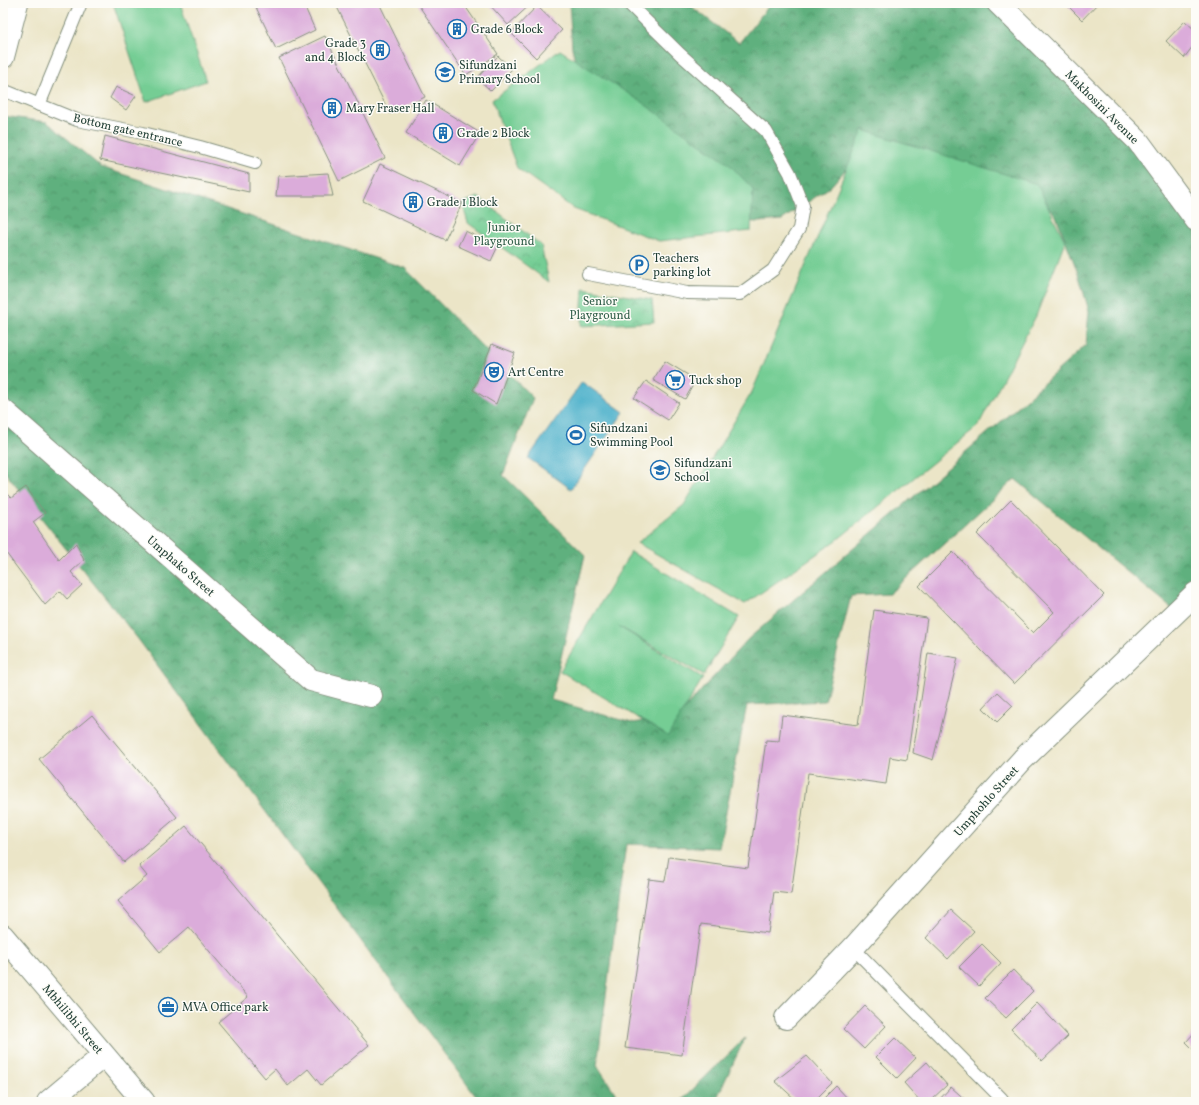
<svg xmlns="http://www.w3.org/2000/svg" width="1199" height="1105" font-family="Vollkorn,serif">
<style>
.forest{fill:url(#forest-crowns);stroke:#3f7659}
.park{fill:url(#park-crowns);stroke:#4a8564}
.garden{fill:#74cd94;stroke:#4a8564}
.water{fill:#4bb0ca;stroke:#35767f}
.building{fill:#dbacda}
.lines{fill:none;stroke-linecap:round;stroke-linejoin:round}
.service-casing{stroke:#85917e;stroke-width:14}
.minor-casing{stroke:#85917e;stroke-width:24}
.service{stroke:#fff;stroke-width:12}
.minor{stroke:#fff;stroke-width:22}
.labels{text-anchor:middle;stroke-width:3;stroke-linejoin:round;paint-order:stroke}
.poi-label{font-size:12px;fill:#1f3d34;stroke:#fdfcf7;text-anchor:start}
.street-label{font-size:12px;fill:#1f3d34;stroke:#fdfcf7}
.park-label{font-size:12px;fill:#34614c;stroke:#fdfcf7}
</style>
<defs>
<pattern id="forest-crowns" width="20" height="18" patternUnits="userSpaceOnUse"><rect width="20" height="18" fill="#5fb07e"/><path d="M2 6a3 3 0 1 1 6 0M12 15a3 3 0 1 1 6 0" fill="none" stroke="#4e9068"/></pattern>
<pattern id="park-crowns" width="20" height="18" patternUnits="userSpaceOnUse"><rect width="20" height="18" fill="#74cd94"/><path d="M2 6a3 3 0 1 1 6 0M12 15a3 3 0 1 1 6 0" fill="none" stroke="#5fa87a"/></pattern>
</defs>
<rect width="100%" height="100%" fill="#fdfcf7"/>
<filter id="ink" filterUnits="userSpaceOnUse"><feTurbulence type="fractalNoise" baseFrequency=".025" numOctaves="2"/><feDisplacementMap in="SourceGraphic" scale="8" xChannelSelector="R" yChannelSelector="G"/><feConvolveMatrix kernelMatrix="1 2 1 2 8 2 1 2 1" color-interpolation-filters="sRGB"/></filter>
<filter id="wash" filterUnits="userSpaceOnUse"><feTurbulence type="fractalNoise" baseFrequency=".012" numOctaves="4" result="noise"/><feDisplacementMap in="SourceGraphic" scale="16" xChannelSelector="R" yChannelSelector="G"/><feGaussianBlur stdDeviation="0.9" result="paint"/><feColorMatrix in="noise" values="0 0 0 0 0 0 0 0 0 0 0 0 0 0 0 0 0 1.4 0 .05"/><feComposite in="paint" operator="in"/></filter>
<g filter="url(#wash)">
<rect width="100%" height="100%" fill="#ebe5c7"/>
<g class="forest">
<polygon points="569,3 687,3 739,43 771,3 998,3 1196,206 1196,593 1177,613 1015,479 889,594 851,596 825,701 747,705 719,848 626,844 597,1065 621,1102 480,1102 138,639 3,470 3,116 47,122 101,167 405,268 533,398 503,475 585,555 551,700 632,723 678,716 748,639 1005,418 1086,345 1089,311 1078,273 1056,216 1032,186 868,144 830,187 782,220 759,222 729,221 590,115 572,48"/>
<polygon points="745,1038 715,1102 680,1102"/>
</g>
<g class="park">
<polygon points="478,197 541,245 549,282 468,223 462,203"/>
<polygon points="583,288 652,300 654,322 581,326"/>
</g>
<g class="garden">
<polygon points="113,3 180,3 206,81 146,102"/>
<polygon points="560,50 640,101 730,165 753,189 751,231 659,241 574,209 517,168 492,100"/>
<polygon points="863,130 1037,184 1065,241 1036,316 978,426 837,540 745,604 637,543 684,505 752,392"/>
<polygon points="631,552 739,617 704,675 618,626 703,678 668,736 560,671"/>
</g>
<polygon class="water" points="582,382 624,412 571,489 528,458"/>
<g id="blocks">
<g class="building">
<polygon points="254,3 303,3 315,30 276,49"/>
<polygon points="335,3 379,3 425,97 390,114"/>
<polygon points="417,3 463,3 498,54 466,75"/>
<polygon points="488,3 532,3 508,25"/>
<polygon points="1065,3 1098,3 1082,20"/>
<polygon points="537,6 562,30 536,58 511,33"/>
<polygon points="1185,21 1196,31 1196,42 1184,58 1166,41"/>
<polygon points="325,36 385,158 339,181 279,58"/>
<polygon points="498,56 512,69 491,91 477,78"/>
<polygon points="116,87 136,96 126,110 110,98"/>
<polygon points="426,100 480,133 460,166 406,133"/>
<polygon points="105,136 249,174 249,192 100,160"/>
<polygon points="380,164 462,203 445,240 363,201"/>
<polygon points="328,173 333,196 276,196 278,176"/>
<polygon points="465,231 498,246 491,261 458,246"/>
<polygon points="492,344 515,353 496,404 473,390"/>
<polygon points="665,361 696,380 685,399 653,380"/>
<polygon points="646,381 679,403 668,420 634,398"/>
<polygon points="26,487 45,513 33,522 59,560 76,543 84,560 71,572 82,585 67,599 60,591 45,605 3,549 3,490 11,498"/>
<polygon points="1011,500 1104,595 1014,684 919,586 953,552 1033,633 1054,612 977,534"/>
<polygon points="874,610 927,618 907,760 890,757 886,784 808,773 791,894 774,892 768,933 701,924 682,1055 625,1048 649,879 665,881 669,857 748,868 766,740 779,741 782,715 858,725"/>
<polygon points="928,653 958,658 933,760 913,753"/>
<polygon points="998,692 1013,706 997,722 983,708"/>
<polygon points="92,715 177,817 124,862 39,759"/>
<polygon points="186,826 369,1045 321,1085 308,1069 288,1086 275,1069 265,1078 218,1022 248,997 189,927 160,952 118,901 147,876 139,866"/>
<polygon points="951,910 974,931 948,959 926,938"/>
<polygon points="982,944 1001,963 979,986 959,967"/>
<polygon points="1013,970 1033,991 1006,1018 985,998"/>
<polygon points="1037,1003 1068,1036 1042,1061 1011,1029"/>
<polygon points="865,1006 886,1026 864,1049 843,1029"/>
<polygon points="1196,1031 1196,1052 1186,1042"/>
<polygon points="895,1038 916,1058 897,1078 876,1057"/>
<polygon points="807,1056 832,1083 813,1102 798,1102 775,1081"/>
<polygon points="927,1062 947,1085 929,1102 921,1102 904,1083"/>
<polygon points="836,1086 851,1102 820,1102"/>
<polygon points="951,1087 968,1102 937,1102"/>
</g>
</g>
</g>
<g filter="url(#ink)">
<use href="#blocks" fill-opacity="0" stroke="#85917e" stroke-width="1"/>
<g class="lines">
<defs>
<g id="service">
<polyline points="3,90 77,120 143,133 200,147 255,163"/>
<polyline points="39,105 81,3"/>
<polyline points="588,274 687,293 740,294 773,270 799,229 803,206 790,173 766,131 680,54 628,3"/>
<polyline points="853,948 1002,1099"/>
</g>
<g id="minor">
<polyline points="998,3 1138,141 1196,220"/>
<polyline points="3,57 17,3"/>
<polyline points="3,410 311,680 371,696"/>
<polyline points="3,936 144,1102"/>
<polyline points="786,1018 853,948 1023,759 1196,593"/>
<polyline points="48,1102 103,1056"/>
</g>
</defs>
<use href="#service" class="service-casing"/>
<use href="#minor" class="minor-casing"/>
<use href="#service" class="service"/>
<use href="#minor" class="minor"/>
</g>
</g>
<defs>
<symbol id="building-ring" viewBox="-11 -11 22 22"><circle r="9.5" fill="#fdfcf7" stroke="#1f6fb2" stroke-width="1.5"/><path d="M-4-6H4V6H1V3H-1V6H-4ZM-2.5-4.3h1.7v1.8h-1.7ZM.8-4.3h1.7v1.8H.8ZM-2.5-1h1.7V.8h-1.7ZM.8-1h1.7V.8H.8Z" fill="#1f6fb2"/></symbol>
<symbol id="school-ring" viewBox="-11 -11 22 22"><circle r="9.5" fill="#fdfcf7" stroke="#1f6fb2" stroke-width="1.5"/><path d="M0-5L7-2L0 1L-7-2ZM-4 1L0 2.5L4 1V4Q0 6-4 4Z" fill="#1f6fb2"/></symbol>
<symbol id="parking-ring" viewBox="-11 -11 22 22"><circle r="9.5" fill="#fdfcf7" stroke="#1f6fb2" stroke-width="1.5"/><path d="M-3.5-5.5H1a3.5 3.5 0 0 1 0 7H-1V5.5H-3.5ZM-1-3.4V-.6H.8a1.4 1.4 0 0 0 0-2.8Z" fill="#1f6fb2"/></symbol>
<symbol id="theatre-ring" viewBox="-11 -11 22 22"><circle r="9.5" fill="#fdfcf7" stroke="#1f6fb2" stroke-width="1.5"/><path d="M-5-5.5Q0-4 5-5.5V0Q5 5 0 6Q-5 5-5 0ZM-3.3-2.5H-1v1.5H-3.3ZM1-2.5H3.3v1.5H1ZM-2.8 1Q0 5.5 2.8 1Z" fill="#1f6fb2"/></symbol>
<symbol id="supermarket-ring" viewBox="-11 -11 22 22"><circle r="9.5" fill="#fdfcf7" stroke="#1f6fb2" stroke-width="1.5"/><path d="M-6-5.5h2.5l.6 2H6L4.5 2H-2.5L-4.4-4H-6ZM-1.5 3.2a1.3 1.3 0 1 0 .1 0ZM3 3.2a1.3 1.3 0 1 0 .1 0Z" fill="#1f6fb2"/></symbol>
<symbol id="stadium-ring" viewBox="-11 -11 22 22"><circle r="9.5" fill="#fdfcf7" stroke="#1f6fb2" stroke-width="1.5"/><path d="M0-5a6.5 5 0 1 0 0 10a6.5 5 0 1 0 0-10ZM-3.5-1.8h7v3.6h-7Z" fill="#1f6fb2"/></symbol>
<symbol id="office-ring" viewBox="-11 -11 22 22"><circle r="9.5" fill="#fdfcf7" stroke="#1f6fb2" stroke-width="1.5"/><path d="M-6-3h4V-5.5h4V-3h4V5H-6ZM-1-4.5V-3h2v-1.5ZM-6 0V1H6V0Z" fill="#1f6fb2"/></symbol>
</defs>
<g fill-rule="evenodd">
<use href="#building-ring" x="446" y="18" width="22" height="22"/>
<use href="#building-ring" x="369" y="39" width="22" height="22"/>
<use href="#school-ring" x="434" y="61" width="22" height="22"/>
<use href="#building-ring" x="321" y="97" width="22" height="22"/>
<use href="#building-ring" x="432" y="122" width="22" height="22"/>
<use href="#building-ring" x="402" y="191" width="22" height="22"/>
<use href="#parking-ring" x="628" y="254" width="22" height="22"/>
<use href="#theatre-ring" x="483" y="361" width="22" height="22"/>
<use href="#supermarket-ring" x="664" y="369" width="22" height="22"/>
<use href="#stadium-ring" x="565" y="424" width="22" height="22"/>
<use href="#school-ring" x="649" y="459" width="22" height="22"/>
<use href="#office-ring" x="157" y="996" width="22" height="22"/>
</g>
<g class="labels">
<g class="poi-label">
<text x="471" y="33">Grade 6 Block</text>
<text x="366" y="47" text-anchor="end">Grade 3<tspan x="366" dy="14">and 4 Block</tspan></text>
<text x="459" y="69">Sifundzani<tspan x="459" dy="14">Primary School</tspan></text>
<text x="346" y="112">Mary Fraser Hall</text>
<text x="457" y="137">Grade 2 Block</text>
<text x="427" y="206">Grade 1 Block</text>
<text x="653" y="262">Teachers<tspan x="653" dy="14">parking lot</tspan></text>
<text x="508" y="376">Art Centre</text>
<text x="689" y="384">Tuck shop</text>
<text x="590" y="432">Sifundzani<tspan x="590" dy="14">Swimming Pool</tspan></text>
<text x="674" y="467">Sifundzani<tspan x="674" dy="14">School</tspan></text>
<text x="182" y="1011">MVA Office park</text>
</g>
<g class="street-label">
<text transform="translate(1102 107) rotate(45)" y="4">Makhosini Avenue</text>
<text transform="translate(128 130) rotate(13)" y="4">Bottom gate entrance</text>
<text transform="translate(181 566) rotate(41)" y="4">Umphako Street</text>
<text transform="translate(986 801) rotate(-48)" y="4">Umphohlo Street</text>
<text transform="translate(73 1019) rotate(50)" y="4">Mbhilibhi Street</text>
</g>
<g class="park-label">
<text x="504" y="231">Junior<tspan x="504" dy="14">Playground</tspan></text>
<text x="600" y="305">Senior<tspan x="600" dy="14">Playground</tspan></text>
</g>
</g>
<rect width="1199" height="1105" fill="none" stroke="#fdfcf7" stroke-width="16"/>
</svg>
